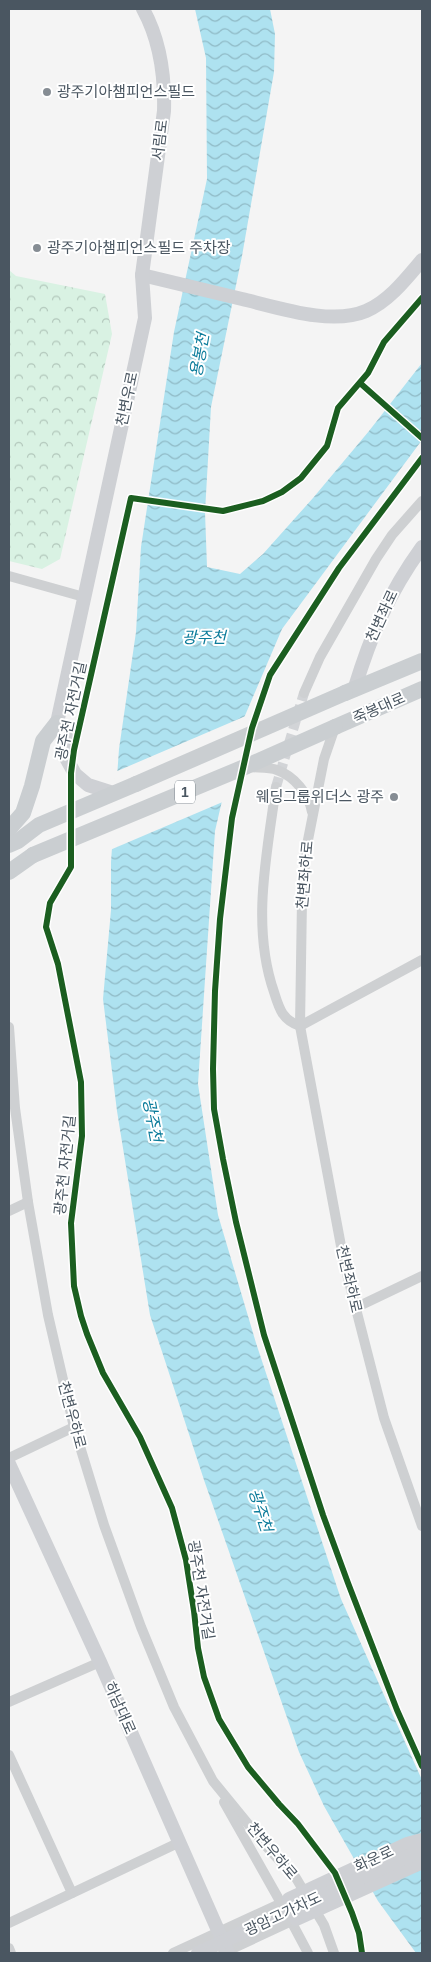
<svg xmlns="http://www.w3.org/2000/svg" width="431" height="1962" font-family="Arial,'Noto Sans KR',sans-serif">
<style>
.park{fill:url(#park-crowns)}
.pitch{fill:#d9f2e3}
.water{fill:url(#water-waves)}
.pier{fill:#f4f4f4}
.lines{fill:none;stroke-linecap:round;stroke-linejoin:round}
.street-tunnel{stroke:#d2d4d7;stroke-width:10;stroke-dasharray:10 5;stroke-linecap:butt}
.street{stroke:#ced0d2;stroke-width:10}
.secondary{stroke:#ced0d4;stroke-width:14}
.primary{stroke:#caced1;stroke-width:16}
.secondary-bridge{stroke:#ced0d4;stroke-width:14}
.primary-bridge{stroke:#caced1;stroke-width:16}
.cycleway-casing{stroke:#fff;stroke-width:9}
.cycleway{stroke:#1b5e20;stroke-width:6}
.poi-dot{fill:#868d94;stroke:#fff;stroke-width:2}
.labels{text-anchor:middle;stroke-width:4;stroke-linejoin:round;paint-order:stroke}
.shield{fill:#fff;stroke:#808990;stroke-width:1}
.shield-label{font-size:14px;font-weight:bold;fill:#4a5661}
.poi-label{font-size:15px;fill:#4a5661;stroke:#fff;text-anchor:start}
.street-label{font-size:15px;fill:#4a5661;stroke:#fff}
.water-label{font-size:16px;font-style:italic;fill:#0c7c9b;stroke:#fff}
</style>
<defs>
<pattern id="park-crowns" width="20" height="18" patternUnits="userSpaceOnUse" patternTransform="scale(1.25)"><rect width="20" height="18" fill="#d9f2e3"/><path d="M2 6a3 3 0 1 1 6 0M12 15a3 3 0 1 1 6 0" fill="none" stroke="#b2c7bb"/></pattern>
<pattern id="water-waves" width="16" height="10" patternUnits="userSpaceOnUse" patternTransform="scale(1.25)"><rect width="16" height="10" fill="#aee2f0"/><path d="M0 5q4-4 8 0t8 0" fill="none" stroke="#90bac6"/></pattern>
</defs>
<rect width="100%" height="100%" fill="#f4f4f4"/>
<polygon class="park" points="9,270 16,276 105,294 112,334 60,559 42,569 9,561"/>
<path class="pitch" d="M9 360C17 383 18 418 9 441Z"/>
<polygon class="water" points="195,9 270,9 275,34 274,72 242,256 211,407 205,512 207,567 240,574 263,554 313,498 369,431 422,363 422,440 282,629 238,732 215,831 198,1084 218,1215 256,1343 341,1599 422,1780 422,1953 416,1953 378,1901 324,1806 299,1752 204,1480 150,1315 117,1111 103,999 111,910 111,862 119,749 136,632 141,547 174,332 207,179 206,58"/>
<polygon class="pier" points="248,715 240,732 225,801 110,850 115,772"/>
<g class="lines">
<polyline class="street-tunnel" points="276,787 304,693"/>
<g class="street">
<polyline points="9,576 84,597"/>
<polyline points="304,693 320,657 376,559 392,535 422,501"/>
<polyline points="335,727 324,759 306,850 302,900 300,1026 344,1262 384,1418 422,1526"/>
<path d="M249 767C258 768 269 767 277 770 294 776 309 794 312 812"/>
<path d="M276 787C267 853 251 926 274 992 279 1008 282 1020 300 1026L422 960"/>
<polyline points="9,1027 15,1108 28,1202 48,1315 74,1427 104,1525 141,1627 174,1707 213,1781 266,1846 296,1878 324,1925 334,1953"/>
<polyline points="9,1211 28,1202"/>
<polyline points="355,1308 422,1276"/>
<polyline points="9,1458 74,1427"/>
<polyline points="9,1702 100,1662"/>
<polyline points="9,1755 72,1893"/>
<polyline points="224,1802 281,1903"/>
<polyline points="291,1921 308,1953"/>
<polyline points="9,1923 180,1842"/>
<polyline points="9,1948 11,1953"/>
<polyline points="173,1953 286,1901"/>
<polyline points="223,1953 296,1919"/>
</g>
<g class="secondary">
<path d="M142 275C175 283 209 291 242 299 277 307 331 326 366 311 389 301 406 279 422 260"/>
<path d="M354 690C371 635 388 594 422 547"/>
<path d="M113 793 88 785 75 774 65 756 66 736 57 723 145 318 142 275 164 111C165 76 160 40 143 9"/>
<polyline points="9,1464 100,1662 228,1953"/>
</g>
<g class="primary">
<polyline points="345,693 422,661"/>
<polyline points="335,727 422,689"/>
<polyline points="9,829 23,813 32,786 43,741 57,723"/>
<polyline points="9,845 18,841 39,825 136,784"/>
<polyline points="9,872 33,855"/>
</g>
<g class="secondary-bridge">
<polyline points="289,1899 407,1844 422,1840"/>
<polyline points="296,1919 422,1862"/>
<polyline points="198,1953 422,1850"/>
</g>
<g class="primary-bridge">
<polyline points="136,784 345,693"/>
<polyline points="33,855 247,766 335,727"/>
</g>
<defs>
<g id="cycleway">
<polyline points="360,383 422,438"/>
<polyline points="422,458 339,568 270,675 252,728 232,818 220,919 215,991 213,1069 214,1109 223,1159 236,1222 264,1335 323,1515 348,1583 397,1710 422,1766"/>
<polyline points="362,1953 359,1933 352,1913 335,1873 298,1824 279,1804 248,1767 219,1719 204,1677 198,1648 194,1611 186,1560 172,1508 140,1437 103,1373 87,1334 81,1316 74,1286 71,1223 82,1136 81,1082 58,964 46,927 50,903 71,867 71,773 74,750 131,498 223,511 263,501 282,492 301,478 327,446 338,408 368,373 384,342 422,298"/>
</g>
</defs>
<use href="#cycleway" class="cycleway-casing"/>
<use href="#cycleway" class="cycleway"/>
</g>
<g class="poi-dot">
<circle cx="47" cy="92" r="5"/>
<circle cx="37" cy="248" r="5"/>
<circle cx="394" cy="797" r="5"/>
</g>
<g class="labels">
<rect class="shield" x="175" y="780.5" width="20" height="23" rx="4"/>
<g class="shield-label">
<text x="185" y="797">1</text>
</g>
<g class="poi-label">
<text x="57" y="97">광주기아챔피언스필드</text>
<text x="47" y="253">광주기아챔피언스필드 주차장</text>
<text x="384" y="802" text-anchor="end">웨딩그룹위더스 광주</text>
</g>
<g class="street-label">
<text transform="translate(160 140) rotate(-83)" y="5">서림로</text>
<text transform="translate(127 399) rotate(-78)" y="5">천변우로</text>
<text transform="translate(382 616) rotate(-65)" y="5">천변좌로</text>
<text transform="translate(379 708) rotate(-24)" y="5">죽봉대로</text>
<text transform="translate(71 711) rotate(-78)" y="5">광주천 자전거길</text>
<text transform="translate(305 875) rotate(-85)" y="5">천변좌하로</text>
<text transform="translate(65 1165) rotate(-84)" y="5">광주천 자전거길</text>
<text transform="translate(349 1279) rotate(77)" y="5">천변좌하로</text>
<text transform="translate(72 1415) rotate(75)" y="5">천변우하로</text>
<text transform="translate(201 1590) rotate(81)" y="5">광주천 자전거길</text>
<text transform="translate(120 1708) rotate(66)" y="5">하남대로</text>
<text transform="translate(272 1851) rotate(50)" y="5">천변우하로</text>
<text transform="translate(374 1859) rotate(-25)" y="5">화운로</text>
<text transform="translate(283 1914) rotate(-25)" y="5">광암고가차도</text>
</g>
<g class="water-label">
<text transform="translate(199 355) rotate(-80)" y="6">용봉천</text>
<text x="204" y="643">광주천</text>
<text transform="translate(153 1120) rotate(79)" y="6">광주천</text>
<text transform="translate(261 1510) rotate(73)" y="6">광주천</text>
</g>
</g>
<rect width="431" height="1962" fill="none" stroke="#4a5661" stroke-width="20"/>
</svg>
